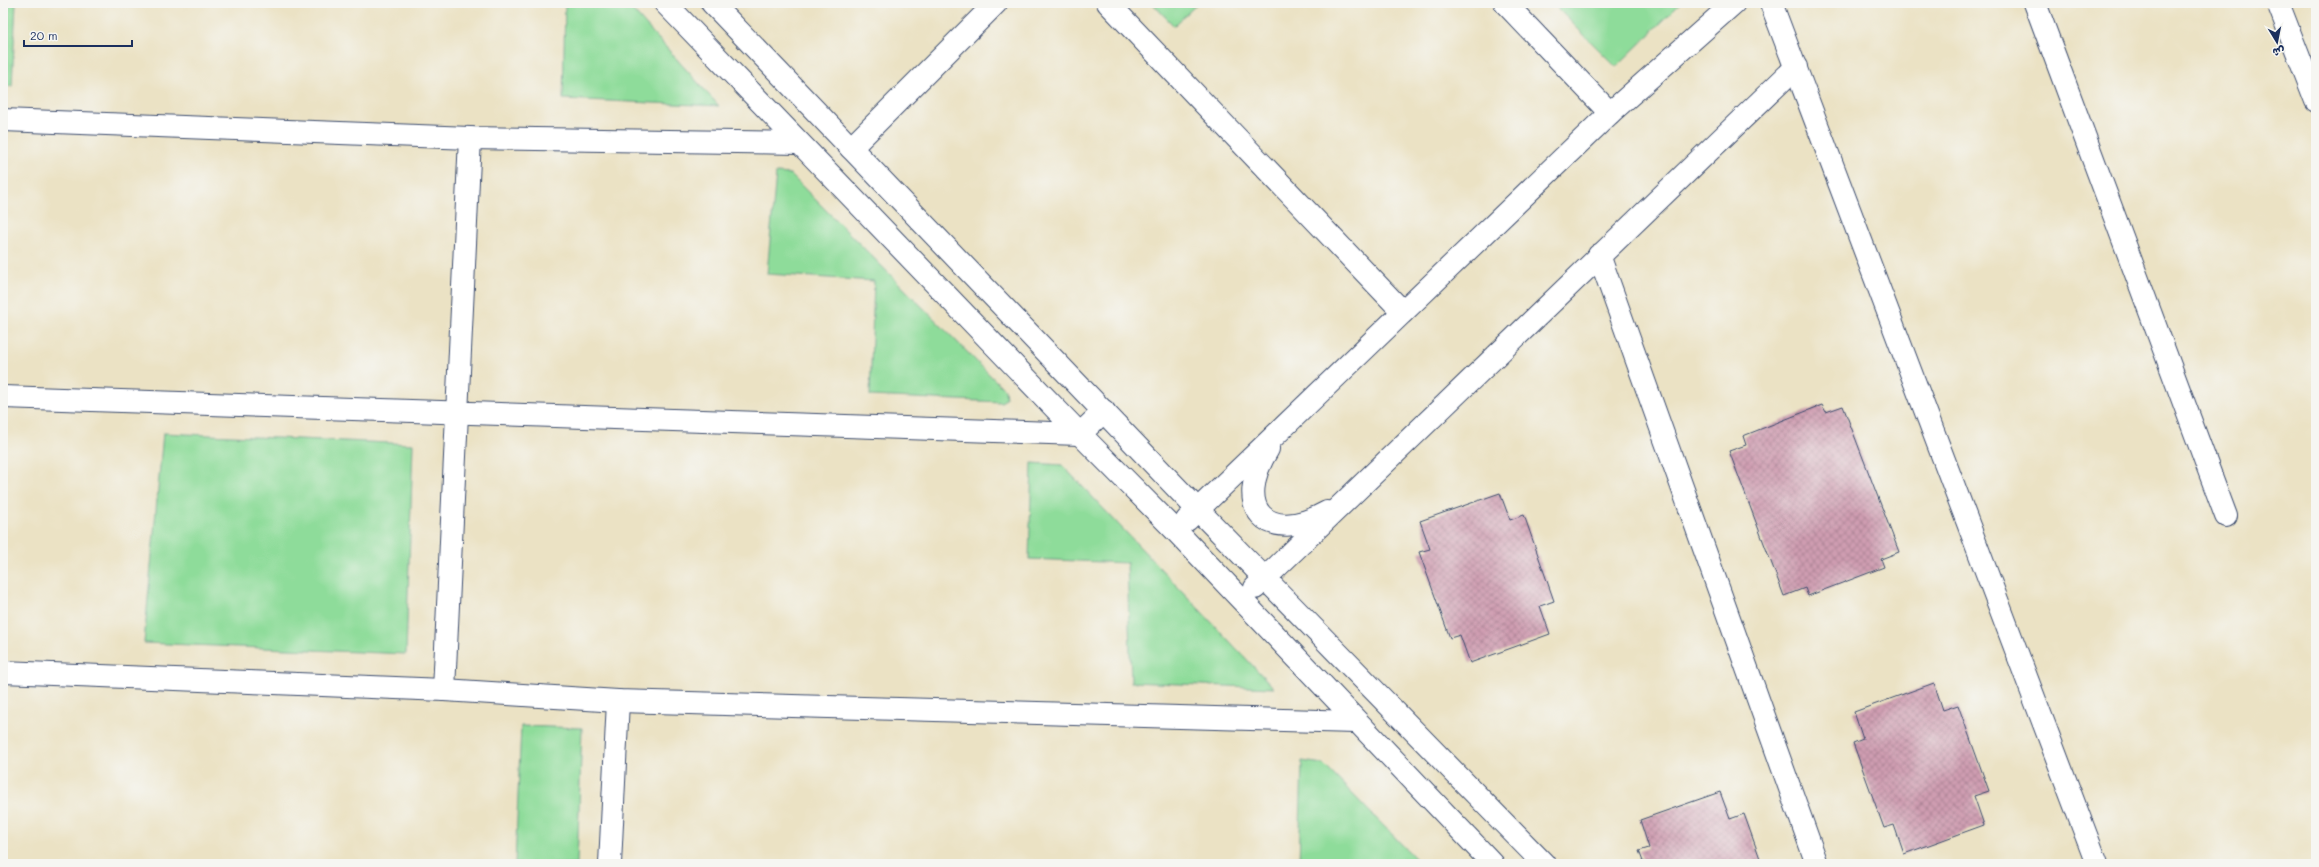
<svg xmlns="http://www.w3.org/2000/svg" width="2319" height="867" font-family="Mali,'Playpen Sans Arabic',sans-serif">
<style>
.grass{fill:#8edc9a;stroke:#54867c}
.building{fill:url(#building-cross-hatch)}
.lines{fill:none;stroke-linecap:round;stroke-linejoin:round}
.minor-casing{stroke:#3a4a6d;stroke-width:24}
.minor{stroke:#fff;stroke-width:22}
</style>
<defs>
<pattern id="building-cross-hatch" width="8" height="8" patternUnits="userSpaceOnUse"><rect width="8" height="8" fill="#cf9db1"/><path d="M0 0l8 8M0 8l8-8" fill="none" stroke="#a78093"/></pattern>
</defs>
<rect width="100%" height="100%" fill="#f6f6f2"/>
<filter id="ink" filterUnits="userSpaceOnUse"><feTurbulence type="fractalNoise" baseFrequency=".025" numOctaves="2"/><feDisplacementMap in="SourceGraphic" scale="8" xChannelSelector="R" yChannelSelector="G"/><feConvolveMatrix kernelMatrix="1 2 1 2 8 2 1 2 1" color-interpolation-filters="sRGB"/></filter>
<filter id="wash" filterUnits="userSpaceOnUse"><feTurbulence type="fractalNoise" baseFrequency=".012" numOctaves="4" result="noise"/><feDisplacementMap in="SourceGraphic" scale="16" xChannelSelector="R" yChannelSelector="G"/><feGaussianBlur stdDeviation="0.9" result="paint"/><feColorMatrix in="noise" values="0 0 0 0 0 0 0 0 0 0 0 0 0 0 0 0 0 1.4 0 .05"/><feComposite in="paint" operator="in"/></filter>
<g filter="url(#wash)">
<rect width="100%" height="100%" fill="#ebe2c4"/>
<g class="grass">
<polygon points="3,3 16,3 12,86 3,86"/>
<polygon points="565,3 626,3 719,106 563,99"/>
<polygon points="1152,3 1198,3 1174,26"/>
<polygon points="1552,3 1681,3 1616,67"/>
<polygon points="776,173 790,174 1005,390 1006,399 1001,402 870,396 874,281 767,274"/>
<polygon points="163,433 413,444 406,654 144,643"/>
<polygon points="1032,463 1062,465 1274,688 1131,682 1127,563 1029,559"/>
<polygon points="521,726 582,728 577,864 515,864"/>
<polygon points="1302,761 1323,764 1421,864 1299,864"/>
</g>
<g id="blocks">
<g class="building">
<polygon points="1822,405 1826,412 1843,406 1899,552 1881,559 1884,567 1808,596 1805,588 1784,596 1729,451 1746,445 1743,436"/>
<polygon points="1500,493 1510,520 1524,515 1554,601 1540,606 1550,634 1470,663 1460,635 1450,638 1419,552 1430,549 1420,521"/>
<polygon points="1934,683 1943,710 1958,705 1989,791 1974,796 1984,825 1904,854 1894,825 1884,828 1853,743 1863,739 1854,712"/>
<polygon points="1720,792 1730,819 1744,814 1762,864 1644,864 1639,851 1649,848 1640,820"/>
</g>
</g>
</g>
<g filter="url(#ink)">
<use href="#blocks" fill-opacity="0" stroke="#3a4a6d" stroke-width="1"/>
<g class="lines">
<defs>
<g id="minor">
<polyline points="665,3 1080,434 1176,531 1493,864"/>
<polyline points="712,3 1197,509 1544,864"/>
<polyline points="1108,3 1403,312"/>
<polyline points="1505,3 1610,113"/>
<polyline points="1771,3 2097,864"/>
<polyline points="2035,3 2226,516"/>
<polyline points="2278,3 2316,101"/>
<polyline points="3,120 470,138 799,143"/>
<polyline points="851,148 996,3"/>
<polyline points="1599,255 1817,864"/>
<polyline points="3,397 1080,434 1104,411"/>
<path d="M1268 449C1232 507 1266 546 1327 512"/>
<polyline points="1187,520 1610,113 1734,3"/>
<polyline points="1255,588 1796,67"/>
<polyline points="3,672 444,690 618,701 1356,722"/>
<polyline points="444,690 470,138"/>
<polyline points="610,864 618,701"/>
</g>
</defs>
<use href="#minor" class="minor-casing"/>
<use href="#minor" class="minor"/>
</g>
</g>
<rect width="2319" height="867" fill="none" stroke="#f6f6f2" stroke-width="16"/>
<g transform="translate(2277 42) rotate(170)" stroke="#f6f6f2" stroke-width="3" paint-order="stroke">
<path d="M0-3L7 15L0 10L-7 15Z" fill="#1b2f5e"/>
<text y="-6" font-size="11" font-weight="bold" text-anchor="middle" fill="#1b2f5e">ش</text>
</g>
<path d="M24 40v6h108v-6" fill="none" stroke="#1b2f5e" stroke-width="2"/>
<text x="30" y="40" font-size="12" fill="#1b2f5e" stroke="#f6f6f2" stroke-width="3" paint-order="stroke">20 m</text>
</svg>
